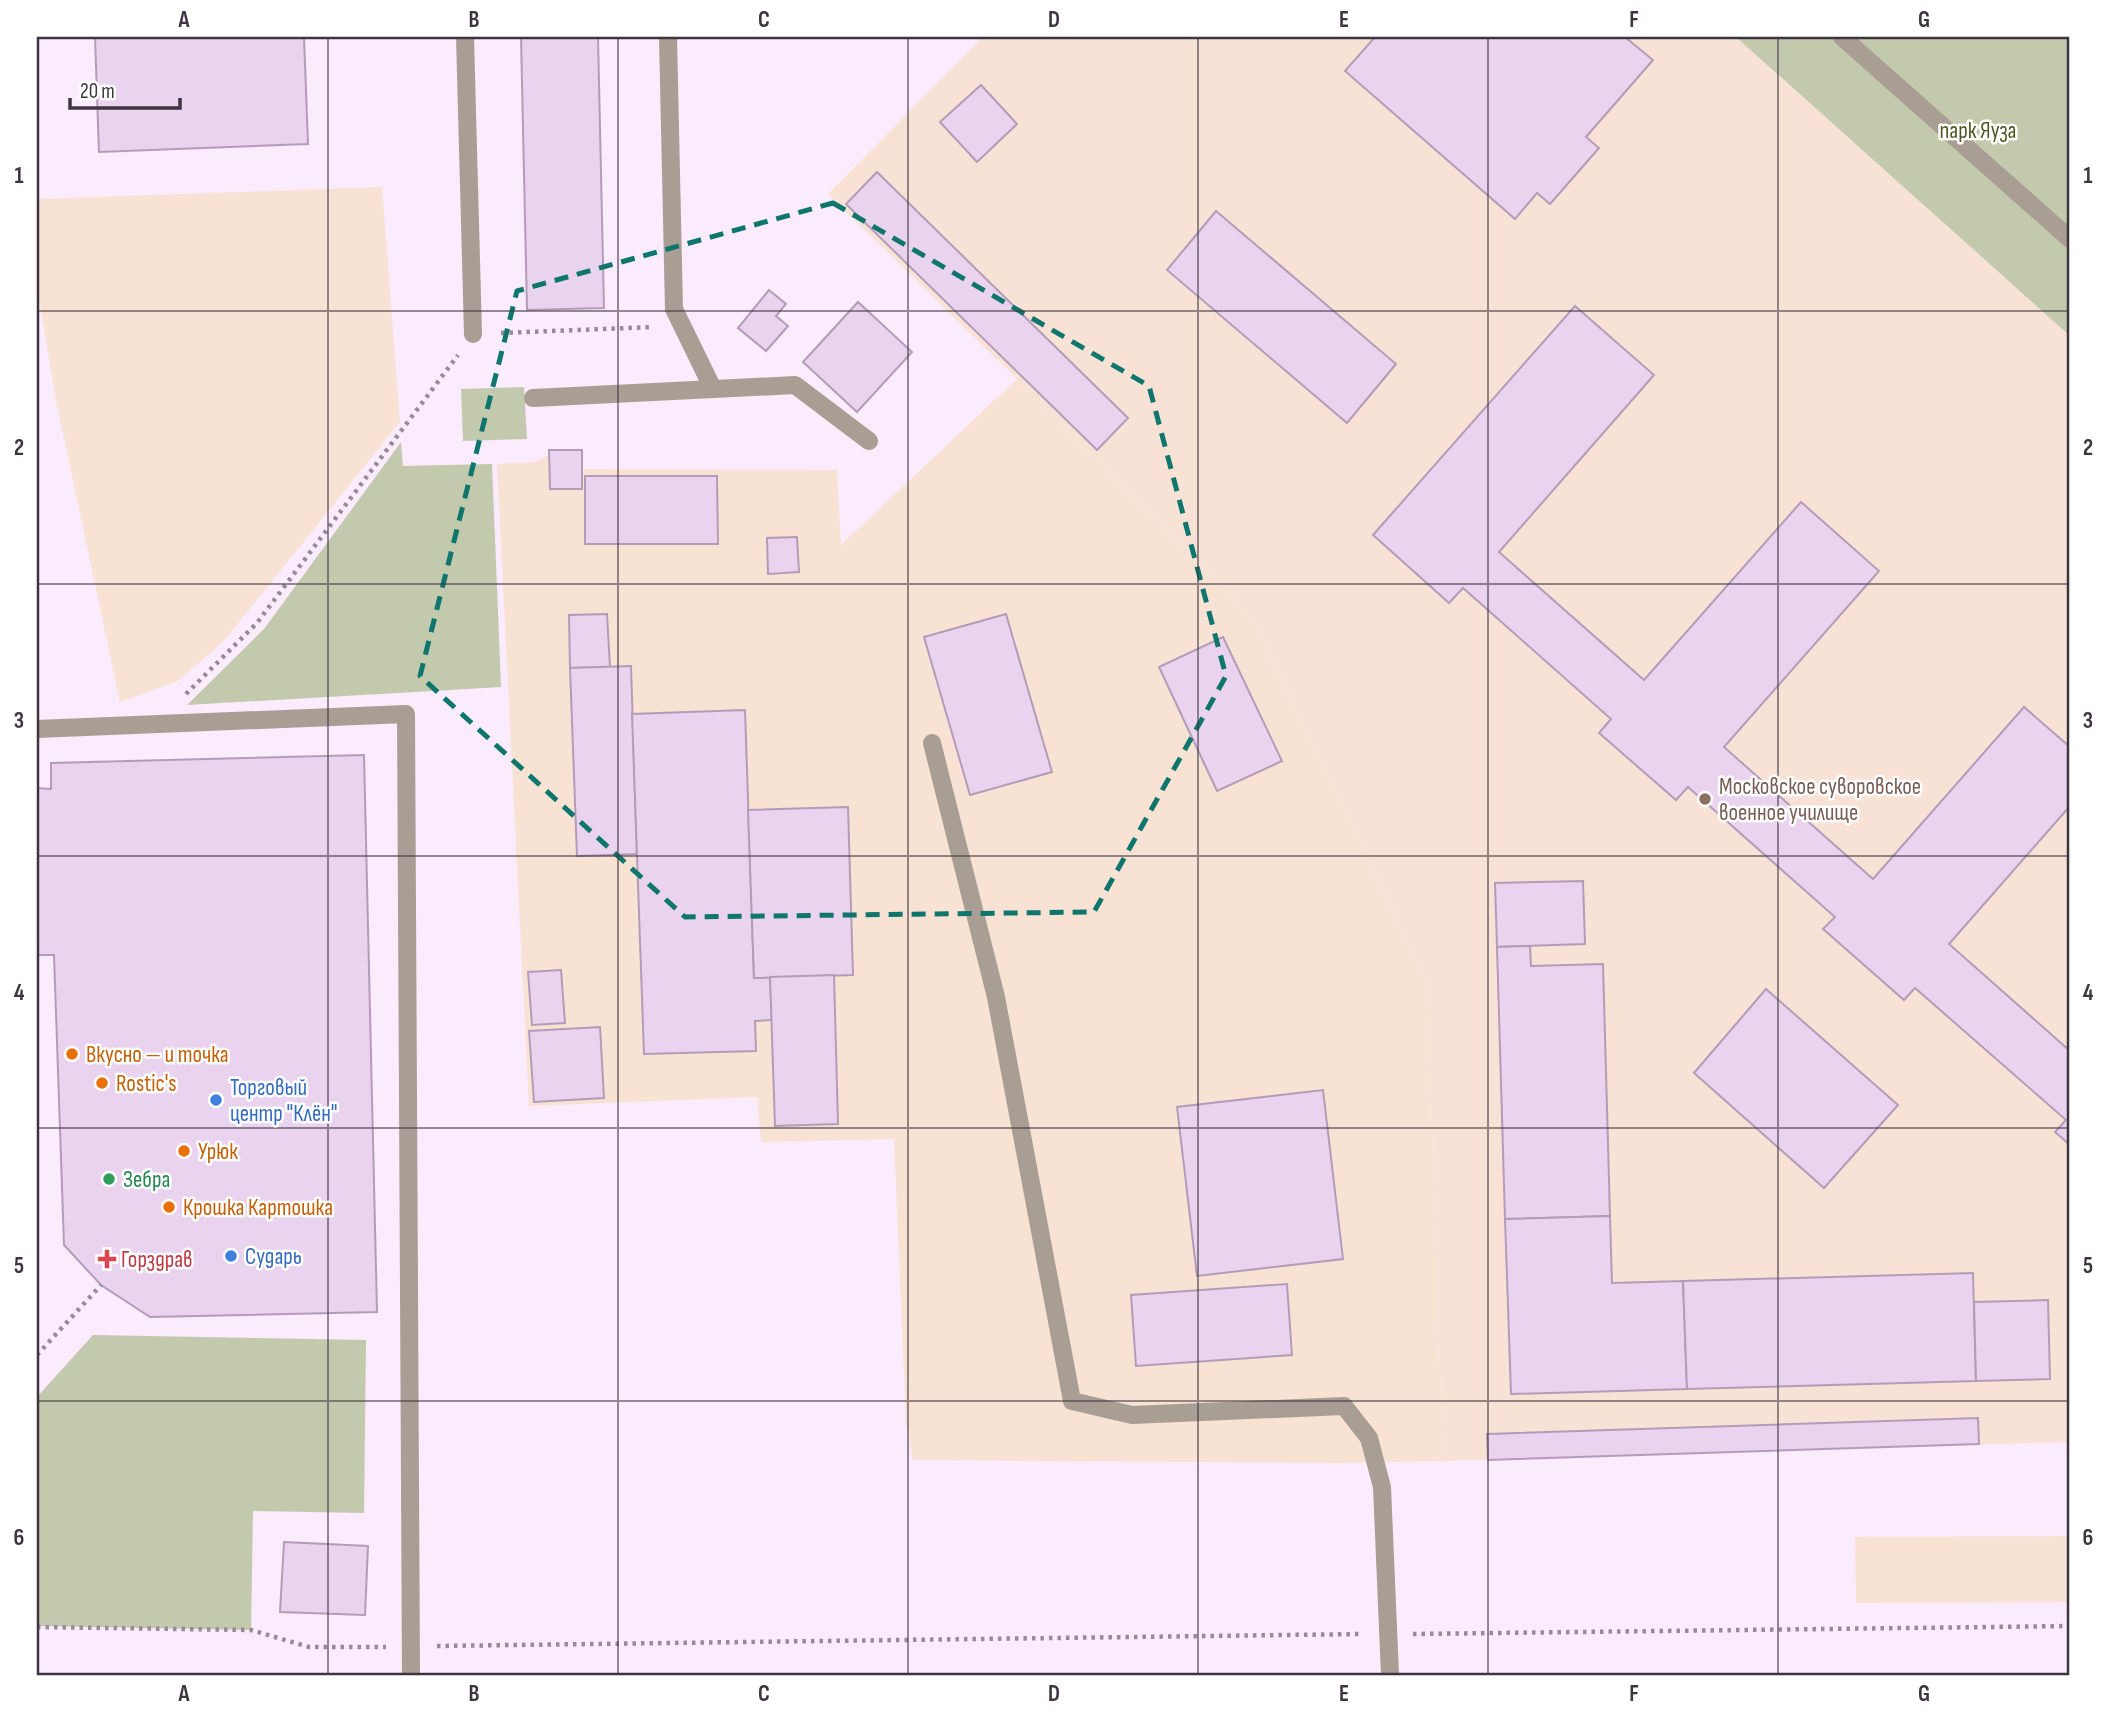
<svg xmlns="http://www.w3.org/2000/svg" width="2107" height="1712" font-family="'Sofia Sans Condensed',sans-serif">
<style>
.industrial{fill:#f7e2d3}
.education{fill:#f8e2d5}
.green{fill:#c3c9ac}
.building{fill:#ead3ef;stroke:#b49cb8;stroke-width:2}
.lines{fill:none;stroke-linecap:round;stroke-linejoin:round}
.path{stroke:#978b99;stroke-width:4.5;stroke-dasharray:3.5 5;stroke-linecap:butt}
.service{stroke:#a99e93;stroke-width:18}
.marked{fill:none;stroke:#0f766e;stroke-width:5;stroke-dasharray:14 9;stroke-linejoin:round}
.grid{fill:none;stroke:#3e3540;stroke-width:2;stroke-opacity:0.55}
.education-dot{fill:#8d6e63;stroke:#fff;stroke-width:2.5}
.food-dot{fill:#e8710a;stroke:#fff;stroke-width:2.5}
.shop-dot{fill:#3f7fe0;stroke:#fff;stroke-width:2.5}
.leisure-dot{fill:#2e9e5b;stroke:#fff;stroke-width:2.5}
.health-dot{fill:#e0444e;stroke:#fff;stroke-width:2.5}
.labels{text-anchor:middle;stroke-width:5;stroke-linejoin:round;paint-order:stroke}
.park-label{font-size:23px;fill:#505723;stroke:#fff}
.education-label{font-size:23px;fill:#785e54;stroke:#fff;text-anchor:start}
.food-label{font-size:23px;fill:#c56008;stroke:#fff;text-anchor:start}
.shop-label{font-size:23px;fill:#366cbe;stroke:#fff;text-anchor:start}
.leisure-label{font-size:23px;fill:#27864d;stroke:#fff;text-anchor:start}
.health-label{font-size:23px;fill:#be3a42;stroke:#fff;text-anchor:start}
.neatline{fill:none;stroke:#3e3540;stroke-width:2.5}
.grid-label{font-size:23px;text-anchor:middle;font-weight:bold;fill:#3e3540}
</style>
<rect width="100%" height="100%" fill="#faebfd"/>
<g class="industrial">
<polygon points="382,187 400,422 223,642 178,681 120,702 55,395 37,286 37,199"/>
<polygon points="1017,379 1252,618 1427,981 1443,1461 1340,1463 913,1460 906,1424 894,1139 761,1142 757,1097 529,1106 497,464 534,462 550,455 549,450 582,450 582,469 837,470 841,545"/>
<polygon points="2070,1536 2070,1602 1856,1603 1855,1537"/>
</g>
<polygon class="education" points="983,37 1736,37 2070,336 2070,1442 1443,1461 1427,981 1252,618 1017,379 828,194"/>
<g class="green">
<polygon points="1736,37 2070,37 2070,336"/>
<polygon points="524,387 527,439 463,441 461,389"/>
<polygon points="401,442 403,466 492,464 501,687 187,705 264,629"/>
<polygon points="93,1335 366,1340 364,1513 253,1511 251,1630 37,1626 37,1397"/>
</g>
<g class="building">
<polygon points="95,37 304,37 308,144 99,152"/>
<polygon points="521,37 598,37 604,308 527,310"/>
<polygon points="1375,37 1625,37 1653,60 1586,137 1599,148 1550,204 1537,193 1515,219 1345,71"/>
<polygon points="981,85 1017,124 977,162 940,122"/>
<polygon points="877,172 1128,418 1097,450 846,204"/>
<polygon points="1216,211 1396,364 1347,423 1167,270"/>
<polygon points="769,290 786,304 776,316 788,326 766,351 738,328"/>
<polygon points="858,302 912,352 857,412 803,362"/>
<polygon points="1575,306 1654,375 1499,552 1644,680 1801,502 1879,571 1724,747 1873,879 2024,707 2070,747 2070,806 1949,944 2070,1051 2070,1145 2055,1132 2066,1120 1915,988 1904,1000 1823,929 1835,917 1688,787 1676,800 1599,733 1611,719 1463,588 1449,603 1373,535"/>
<polygon points="549,450 582,450 582,489 550,489"/>
<polygon points="585,476 717,476 718,544 585,544"/>
<polygon points="797,537 799,572 768,574 767,538"/>
<polygon points="607,614 610,667 570,668 569,615"/>
<polygon points="1006,614 1052,772 970,795 924,637"/>
<polygon points="1223,637 1282,761 1217,791 1159,667"/>
<polygon points="631,666 637,854 577,856 570,668"/>
<polygon points="745,710 754,978 770,977 772,1020 755,1021 756,1051 644,1054 632,714"/>
<polygon points="364,755 377,1312 150,1317 101,1285 64,1245 54,955 37,955 37,788 51,789 51,763"/>
<polygon points="848,807 853,975 754,978 748,810"/>
<polygon points="1583,881 1585,944 1497,947 1495,883"/>
<polygon points="1530,946 1531,966 1603,964 1610,1216 1505,1219 1497,947"/>
<polygon points="561,970 565,1023 532,1025 528,972"/>
<polygon points="834,975 838,1124 775,1126 770,977"/>
<polygon points="1766,989 1898,1105 1824,1188 1694,1073"/>
<polygon points="600,1027 604,1098 534,1102 529,1031"/>
<polygon points="1323,1090 1343,1259 1197,1276 1177,1107"/>
<polygon points="1610,1216 1612,1283 1683,1281 1687,1389 1511,1394 1505,1219"/>
<polygon points="1973,1273 1976,1381 1687,1389 1683,1281"/>
<polygon points="1287,1284 1292,1355 1136,1366 1131,1295"/>
<polygon points="2048,1300 2050,1379 1976,1381 1974,1302"/>
<polygon points="1978,1418 1979,1444 1488,1460 1487,1434"/>
<polygon points="284,1542 368,1546 365,1615 280,1612"/>
</g>
<g class="lines">
<g class="path">
<polyline points="501,333 653,327"/>
<polyline points="186,694 257,623 458,355"/>
<polyline points="37,1355 101,1285"/>
<polyline points="37,1627 251,1630 309,1647 386,1647"/>
<polyline points="1413,1634 2070,1626"/>
<polyline points="437,1646 1362,1634"/>
</g>
<g class="service">
<polyline points="465,37 473,334"/>
<polyline points="668,37 674,309 713,389"/>
<polyline points="1842,37 2070,239"/>
<polyline points="533,398 795,385 869,441"/>
<polyline points="37,729 406,714 411,1675"/>
<polyline points="932,743 996,997 1072,1401 1132,1415 1344,1406 1369,1438 1382,1487 1390,1675"/>
</g>
</g>
<path class="marked" d="M833 203 1149 386 1226 676 1094 912 685 917 420 676 517 291Z"/>
<path class="grid" d="M328 37V1675M618 37V1675M908 37V1675M1198 37V1675M1488 37V1675M1778 37V1675M37 311H2070M37 584H2070M37 856H2070M37 1128H2070M37 1401H2070"/>
<circle class="education-dot" cx="1705" cy="799" r="7"/>
<g class="food-dot">
<circle cx="72" cy="1054" r="7"/>
<circle cx="102" cy="1083" r="7"/>
<circle cx="184" cy="1151" r="7"/>
<circle cx="169" cy="1207" r="7"/>
</g>
<g class="shop-dot">
<circle cx="216" cy="1100" r="7"/>
<circle cx="231" cy="1256" r="7"/>
</g>
<circle class="leisure-dot" cx="109" cy="1179" r="7"/>
<path class="health-dot" d="M103.5 1248.5h7v7h7v7h-7v7h-7v-7h-7v-7h7z"/>
<g class="labels">
<g class="park-label">
<text x="1978" y="138">парк Яуза</text>
</g>
<g class="education-label">
<text x="1719" y="794">Московское суворовское<tspan x="1719" dy="26">военное училище</tspan></text>
</g>
<g class="food-label">
<text x="86" y="1062">Вкусно — и точка</text>
<text x="116" y="1091">Rostic's</text>
<text x="198" y="1159">Урюк</text>
<text x="183" y="1215">Крошка Картошка</text>
</g>
<g class="shop-label">
<text x="230" y="1095">Торговый<tspan x="230" dy="26">центр "Клён"</tspan></text>
<text x="245" y="1264">Сударь</text>
</g>
<g class="leisure-label">
<text x="123" y="1187">Зебра</text>
</g>
<g class="health-label">
<text x="121" y="1267">Горздрав</text>
</g>
</g>
<rect width="2107" height="1712" fill="none" stroke="#ffffff" stroke-width="77"/>
<path d="M70 98v10h110v-10" fill="none" stroke="#3e3540" stroke-width="3.5"/>
<text x="80" y="98" font-size="21" fill="#3e3540" stroke="#ffffff" stroke-width="5" paint-order="stroke">20 m</text>
<rect x="38" y="38" width="2030" height="1636" class="neatline"/>
<g class="grid-label">
<text x="184" y="27">A</text>
<text x="474" y="27">B</text>
<text x="764" y="27">C</text>
<text x="1054" y="27">D</text>
<text x="1344" y="27">E</text>
<text x="1634" y="27">F</text>
<text x="1924" y="27">G</text>
<text x="19" y="183">1</text>
<text x="2088" y="183">1</text>
<text x="19" y="455">2</text>
<text x="2088" y="455">2</text>
<text x="19" y="728">3</text>
<text x="2088" y="728">3</text>
<text x="19" y="1000">4</text>
<text x="2088" y="1000">4</text>
<text x="19" y="1273">5</text>
<text x="2088" y="1273">5</text>
<text x="19" y="1545">6</text>
<text x="2088" y="1545">6</text>
<text x="184" y="1701">A</text>
<text x="474" y="1701">B</text>
<text x="764" y="1701">C</text>
<text x="1054" y="1701">D</text>
<text x="1344" y="1701">E</text>
<text x="1634" y="1701">F</text>
<text x="1924" y="1701">G</text>
</g>
</svg>
